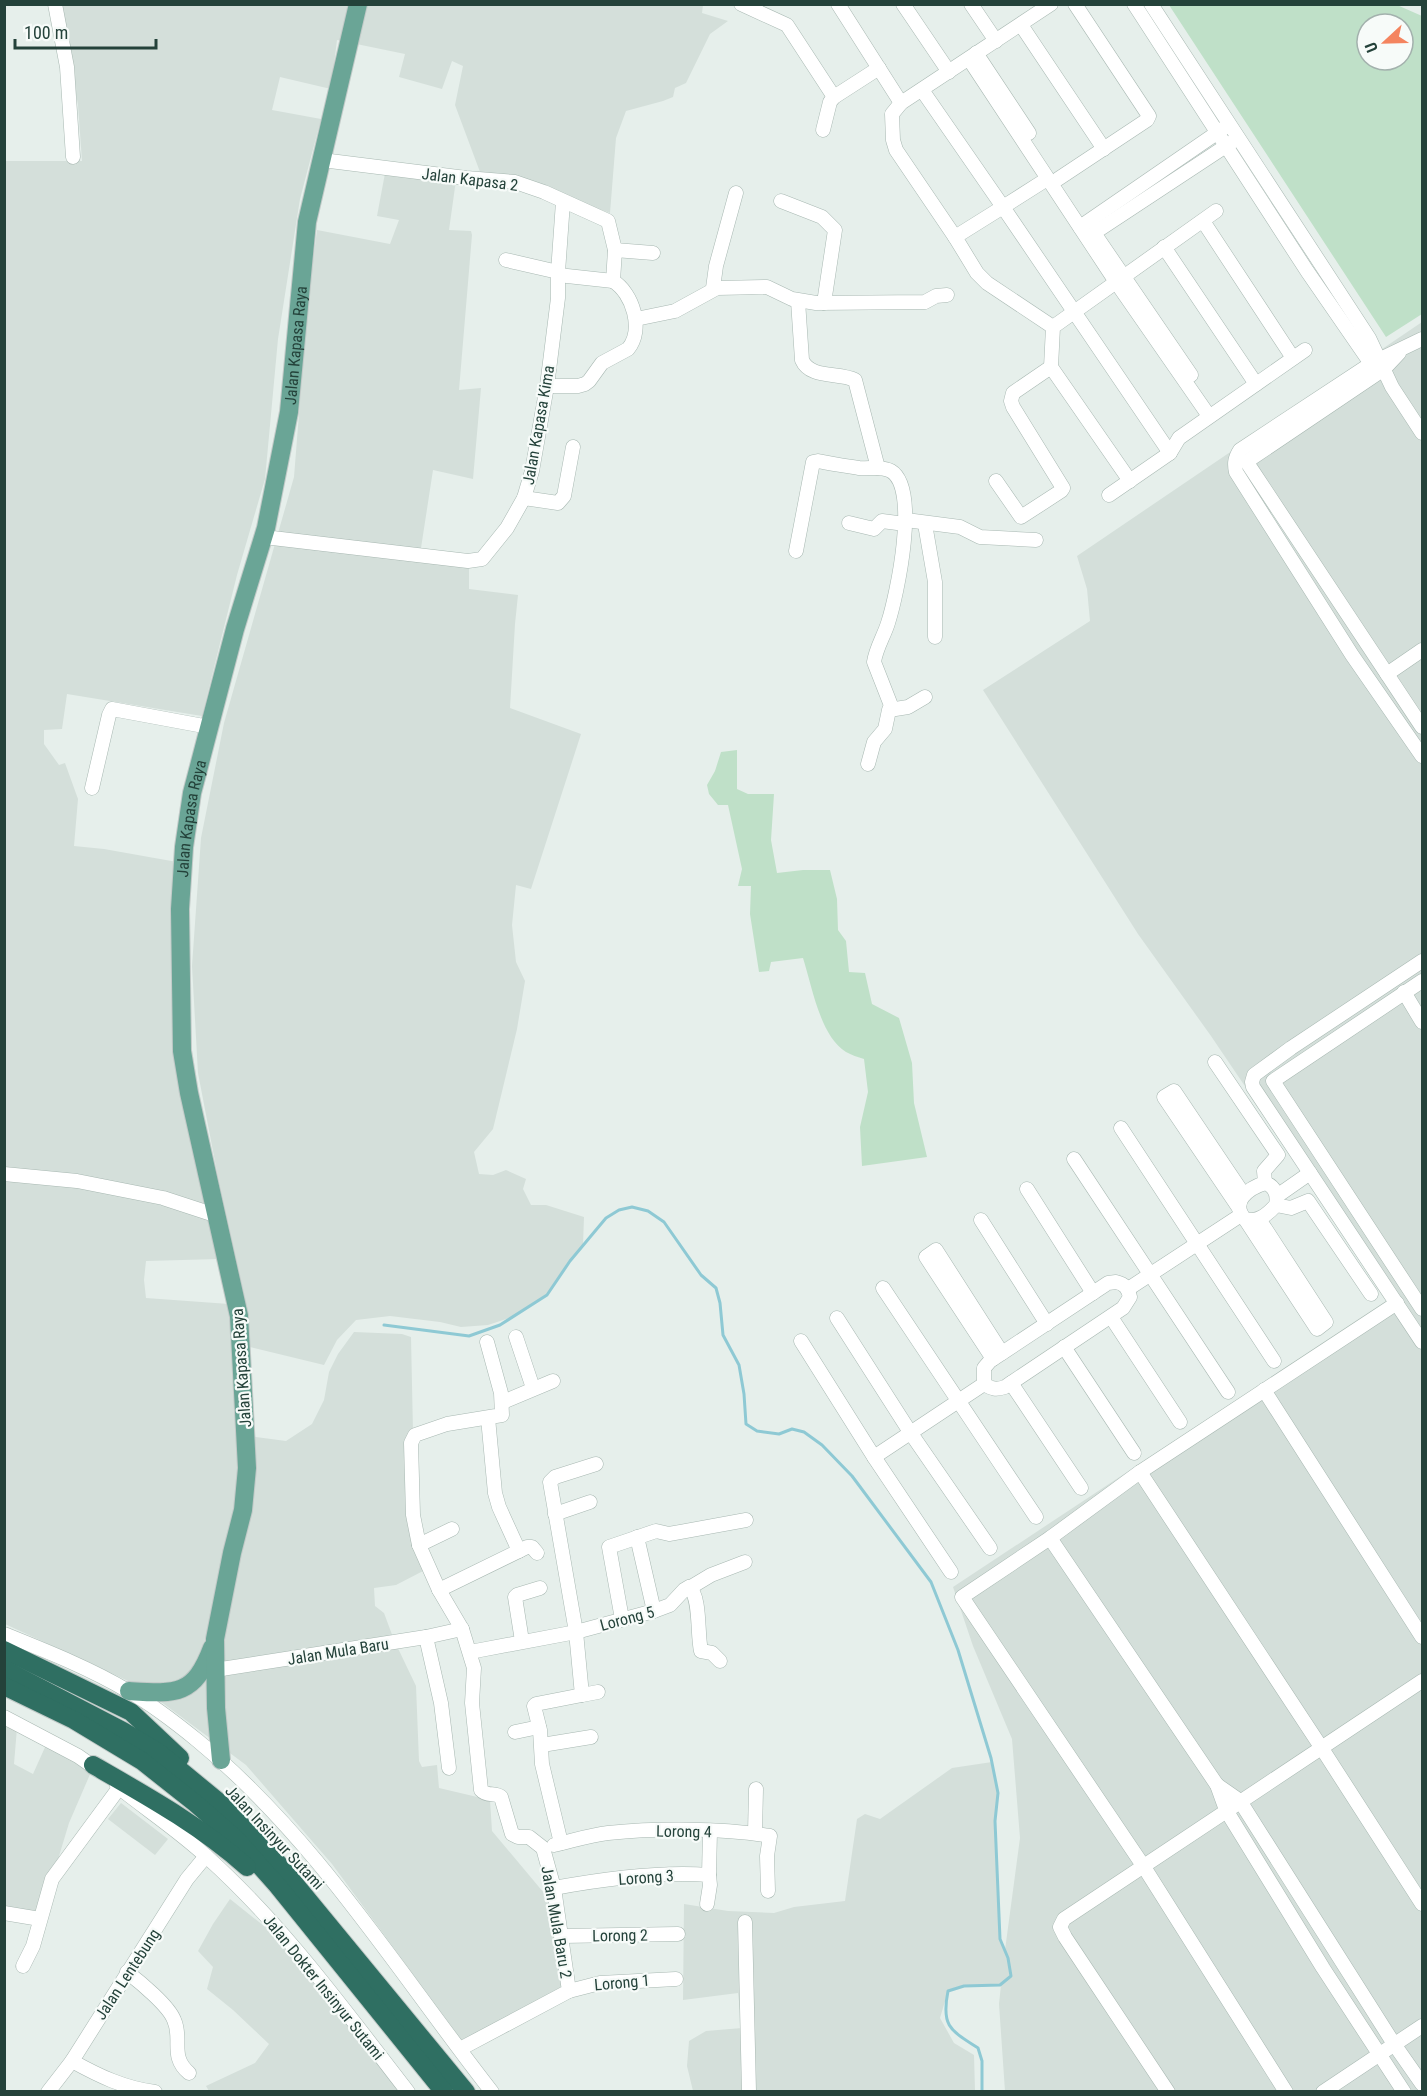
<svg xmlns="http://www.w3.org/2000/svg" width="1427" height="2096" font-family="'Roboto Condensed',sans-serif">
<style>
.built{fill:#d4dfda}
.green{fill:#bfe0c8;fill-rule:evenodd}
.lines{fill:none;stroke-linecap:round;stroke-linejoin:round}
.stream{stroke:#8ec9d4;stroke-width:3}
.minor-casing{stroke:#a8b8b2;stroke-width:15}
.major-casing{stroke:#c2cac8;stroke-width:20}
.highway-casing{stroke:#c2cac8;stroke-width:20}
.minor{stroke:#fff;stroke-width:14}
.major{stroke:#6aa596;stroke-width:18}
.highway{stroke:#2f6f62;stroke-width:18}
.labels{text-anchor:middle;stroke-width:4.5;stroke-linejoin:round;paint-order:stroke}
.street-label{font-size:16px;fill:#24423a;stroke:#f7fbf9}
</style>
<rect width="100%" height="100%" fill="#e6efeb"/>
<g class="built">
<polygon points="60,5 703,5 702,13 728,21 710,34 686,83 675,88 673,97 663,101 626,111 616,138 610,213 571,199 526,179 480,172 455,105 463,66 452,61 442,89 399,77 405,54 337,40 331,89 280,77 272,110 321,119 300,199 278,339 265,479 237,575 202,716 67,694 62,729 44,730 44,744 59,765 65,763 78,799 74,846 104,849 177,862 174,1026 191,1148 210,1206 219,1259 146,1261 144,1280 146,1298 229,1304 241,1435 286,1441 312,1424 324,1400 329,1372 338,1354 354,1332 402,1334 411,1337 414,1480 425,1570 396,1585 374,1588 375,1606 384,1613 394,1640 416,1686 419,1761 422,1767 437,1765 439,1788 490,1800 492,1831 549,1899 565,1989 463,2042 332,1864 246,1765 141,1687 5,1624 4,161 82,161 78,105"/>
<polygon points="386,168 456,180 449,230 471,231 472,235 459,390 481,388 473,479 433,470 419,561 469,567 469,589 518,595 515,624 510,708 581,734 531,889 516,885 512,925 516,962 525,981 517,1029 493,1129 474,1152 479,1174 493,1175 506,1170 526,1179 523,1189 531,1205 546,1205 584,1217 583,1245 570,1261 547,1295 515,1316 488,1325 461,1327 440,1322 390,1316 356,1320 337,1340 324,1365 250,1347 245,1298 217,1172 198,1073 192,966 201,838 224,723 294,477 308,300 317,230 390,244 399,220 377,216"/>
<polygon points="1422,322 1422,2091 1005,2091 999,2004 1001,1985 981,1985 964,1986 948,1991 940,2018 954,2043 974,2055 975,2091 693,2091 687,2066 689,2041 706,2031 742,2028 738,1993 683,2000 684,1904 728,1911 774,1913 794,1907 845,1901 857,1819 865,1814 880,1819 952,1768 992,1762 998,1793 995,1821 1000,1939 1005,1950 1020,1838 1012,1739 973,1646 953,1587 1389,1299 1211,1036 1138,934 983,690 1090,621 1087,589 1077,556"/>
<polygon points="4,1722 17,1728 14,1764 33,1774 46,1745 91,1772 69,1823 40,1919 5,1912"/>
<polygon points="121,1803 168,1839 155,1855 108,1819"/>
<polygon points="230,1899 284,1942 335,2005 398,2091 209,2091 206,2086 255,2063 269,2044 233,2010 207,1989 213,1967 198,1951 213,1924"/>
</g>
<g class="green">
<path d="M1397 5 1422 16V314L1386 337 1169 5ZM1367 24H1403V60H1367Z"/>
<path d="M737 750V789L748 794H774L771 840 777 873 803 870H830L837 899 838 930 846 941 849 972 865 973 872 1004 899 1018 912 1063 914 1103 927 1157 862 1166 860 1127 868 1092 864 1059C858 1057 851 1055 846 1052 820 1036 812 986 803 958L771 962 769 971 759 972 750 914 751 886H738L742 869 728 805H718L709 794 707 785 715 771 721 752Z"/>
</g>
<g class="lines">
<path class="stream" d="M384 1325 469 1336 500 1325 547 1295 570 1261 606 1218 619 1210 632 1207 648 1211 664 1222 701 1275 716 1288 720 1303 723 1335 739 1365 744 1394 746 1424 757 1431 779 1434 792 1429 804 1432 822 1445 852 1476 931 1582 958 1650 991 1758 998 1793 995 1821 1000 1939 1008 1958 1011 1976 1000 1985 964 1986 948 1991C941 2026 950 2030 978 2048L982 2061V2092"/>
<defs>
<g id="minor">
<polyline points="55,4 67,67 73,157"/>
<polyline points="741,4 787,25 834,97"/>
<polyline points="838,4 901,103"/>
<polyline points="903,4 949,72"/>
<polyline points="971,4 996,41"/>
<polyline points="1134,4 1307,271 1376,371"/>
<polyline points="1151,4 1369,338 1392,387 1422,433"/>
<polyline points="1021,25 1104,149"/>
<polyline points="976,53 1029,133"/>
<polyline points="969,59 1116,282 1209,416"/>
<polyline points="922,90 1003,207 955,237 977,273 987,283 1053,327"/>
<polyline points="823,130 830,102 834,97 879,68"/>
<path d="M322 160 466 178 515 182 544 192 608 221 615 250 613 281C633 293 644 330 628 349L602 363 589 381 585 384 578 386H547"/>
<polyline points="1047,179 1003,207 1170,453"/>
<polyline points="1058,179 1147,120 1149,116 1075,4"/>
<polyline points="781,201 822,217 835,230 824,303"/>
<polyline points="1203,221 1293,358"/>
<polyline points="1080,227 1224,128"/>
<polyline points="955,237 896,150 893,140 892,114 901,103 1051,4"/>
<polyline points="1164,247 1256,384"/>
<polyline points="615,250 653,253"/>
<polyline points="506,260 558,272"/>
<polyline points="558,275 613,281"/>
<polyline points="713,288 716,266 736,193"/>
<path d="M798 301 802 360C810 379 839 372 855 380L878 468"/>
<polyline points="636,319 675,311 717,288 767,287 792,299 816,303 925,302 936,296 947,295"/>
<path d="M1422 339 1372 363 1240 450C1235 458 1234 463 1236 472L1352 655 1422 756"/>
<polyline points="1399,353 1384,369 1249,460 1248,464 1422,727"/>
<polyline points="1191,375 1094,233 1232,142"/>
<polyline points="996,481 1021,517 1061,491 1063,488 1013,407 1011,401 1013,393 1051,367"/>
<polyline points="1130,481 1051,367 1053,327 1216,211"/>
<polyline points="1109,495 1170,453 1179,438 1305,350"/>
<polyline points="524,498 558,503 564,496 573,447"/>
<polyline points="906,520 960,527 980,537 1036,540"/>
<polyline points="849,523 874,529 882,521 905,524"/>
<polyline points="925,524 935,582 935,637"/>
<polyline points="264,537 468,561 482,559 507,528 524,498 532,471 547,386 558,298 558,272 563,202"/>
<path d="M796 551 813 462 818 461C832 464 846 466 859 468 870 469 881 466 891 471 920 488 897 595 888 623 884 636 876 648 874 662L892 708"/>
<polyline points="1387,674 1422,650"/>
<polyline points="868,764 874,742 885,729 889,710 908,707 925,697"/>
<polyline points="92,788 109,715 112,709 209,727"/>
<polyline points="1422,961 1291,1048 1254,1075 1252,1082 1253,1087 1422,1342"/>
<polyline points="1422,981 1273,1081 1422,1309"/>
<polyline points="1404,992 1422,1022"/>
<polyline points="1215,1062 1278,1155 1264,1171 1265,1183"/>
<polyline points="1121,1128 1274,1361"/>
<polyline points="1074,1159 1228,1392"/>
<polyline points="4,1174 77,1181 163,1198 218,1216"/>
<path d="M1265 1183C1275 1186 1278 1195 1276 1205 1268 1214 1258 1223 1245 1219 1229 1202 1249 1188 1265 1183Z"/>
<polyline points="1027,1189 1093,1293"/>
<polyline points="1277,1196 1310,1173"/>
<polyline points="1276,1205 1291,1208 1308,1201 1371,1294"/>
<polyline points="1239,1208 1164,1097 1174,1091 1244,1195"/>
<polyline points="1245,1219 1317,1329 1326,1322 1259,1219"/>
<polyline points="981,1220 1047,1324"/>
<path d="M1116 1282C1125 1284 1128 1288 1130 1297L1123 1308 1005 1387C996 1390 992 1389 984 1384V1368L990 1361 1108 1283Z"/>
<polyline points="883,1288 1036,1517"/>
<polyline points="1128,1289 1241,1215"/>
<polyline points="1111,1317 1180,1422"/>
<polyline points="837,1318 910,1432 990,1548"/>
<polyline points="516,1337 533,1388"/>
<polyline points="801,1341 874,1457 951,1572"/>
<polyline points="1064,1347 1134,1453"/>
<polyline points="993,1359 926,1257 936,1250 1002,1353"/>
<polyline points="1011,1383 1081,1488"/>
<polyline points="1264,1390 1422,1637"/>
<polyline points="503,1402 553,1381"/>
<polyline points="488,1418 495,1493 499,1507 519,1551"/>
<polyline points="874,1457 984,1384"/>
<polyline points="1140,1472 1321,1747 1422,1904"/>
<polyline points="555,1514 590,1502"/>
<polyline points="637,1537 654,1611"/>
<polyline points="1050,1538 1217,1785 1226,1810 1323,1968 1404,2092"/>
<polyline points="419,1545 452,1529"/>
<polyline points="691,1587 711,1575 745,1562"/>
<polyline points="439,1590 527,1547 532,1547 537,1553"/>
<polyline points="622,1619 609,1547 656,1531 669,1534 746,1520"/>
<path d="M4 1634C46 1651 89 1668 128 1691 153 1705 176 1723 198 1741 317 1839 398 1972 492 2092"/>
<polyline points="426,1637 441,1703 449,1768"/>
<polyline points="522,1641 515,1597 517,1595 540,1588"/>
<path d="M470 1652 576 1632 654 1611 670 1605 684 1590 689 1587C701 1597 697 1634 701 1651L712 1653 720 1661"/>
<polyline points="215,1670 426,1637 462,1629"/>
<polyline points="582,1695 598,1692"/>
<polyline points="4,1717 78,1756 98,1770"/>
<polyline points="515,1732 539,1727"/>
<polyline points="542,1745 591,1737"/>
<polyline points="1217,1785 1240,1801 1394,2044 1422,2084"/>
<path d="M117 1786C147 1810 179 1831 207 1857 284 1926 345 2011 408 2092"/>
<polyline points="755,1833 756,1789"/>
<polyline points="561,1843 542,1764 540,1730 534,1706 536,1704 582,1695 576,1632 550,1482 555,1477 596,1464"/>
<path d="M554 1845C572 1841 590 1835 608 1833 657 1828 723 1828 770 1836L767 1856 768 1891"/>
<polyline points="709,1875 710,1831"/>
<path d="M554 1888C603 1879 659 1871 709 1875L710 1885 707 1904"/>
<polyline points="4,1913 40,1919"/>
<polyline points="745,1922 749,2092"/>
<polyline points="562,1936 678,1934"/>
<polyline points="23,1966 33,1946 52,1879 119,1788"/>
<path d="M127 1972C140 1982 169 2006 174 2020 183 2039 169 2056 189 2073"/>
<polyline points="569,1991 600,1983 676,1979"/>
<path d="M460 2049 569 1991 554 1888 543 1848 529 1837H518L512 1834 501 1797C495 1792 487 1797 481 1790L472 1703 474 1668 462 1629 439 1590 419 1545 413 1515 411 1443 415 1435 447 1424 502 1415 501 1393 487 1342"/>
<path d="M72 2061C99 2076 124 2088 155 2092"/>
<polyline points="48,2092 72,2061 187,1879 206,1856"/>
<polyline points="1168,2092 1065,1937 1060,1927 1064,1919 1422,1681"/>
<polyline points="1286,2092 1144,1867 962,1597 1050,1538 1140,1472 1397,1303"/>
<polyline points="1323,2092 1422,2026"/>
</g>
<g id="major">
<path d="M129 1691C176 1694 194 1696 212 1648"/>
<path id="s1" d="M221 1760 216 1708 215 1639 232 1553 243 1510 247 1468 239 1316 189 1093 182 1051 180 909 184 847 192 793 235 629 266 528 289 412 307 222 358 4"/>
</g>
<g id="highway">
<polyline points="4,1650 131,1712 180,1758"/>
<polyline points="4,1669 123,1731 158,1752 220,1803 276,1861 466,2092"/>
<polyline points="4,1686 74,1720 142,1761 195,1803 235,1838 277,1885 444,2092"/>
<path d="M93 1765C147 1796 201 1826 247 1867"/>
</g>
</defs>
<use href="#minor" class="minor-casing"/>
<use href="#major" class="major-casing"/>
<use href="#highway" class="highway-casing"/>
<use href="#minor" class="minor"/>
<use href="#major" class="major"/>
<use href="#highway" class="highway"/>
</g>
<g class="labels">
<g class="street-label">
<text transform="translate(470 179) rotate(7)" y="6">Jalan Kapasa 2</text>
<text dy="6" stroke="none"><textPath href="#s1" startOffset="1438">Jalan Kapasa Raya</textPath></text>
<text transform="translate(538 425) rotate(-80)" y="6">Jalan Kapasa Kima</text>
<text dy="6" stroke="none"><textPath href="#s1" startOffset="952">Jalan Kapasa Raya</textPath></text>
<text transform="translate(241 1368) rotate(-94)" y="6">Jalan Kapasa Raya</text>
<text transform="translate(627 1618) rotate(-15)" y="6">Lorong 5</text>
<text transform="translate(338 1651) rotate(-9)" y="6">Jalan Mula Baru</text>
<text transform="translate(684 1831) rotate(1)" y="6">Lorong 4</text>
<text transform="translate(275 1837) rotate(47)" y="6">Jalan Insinyur Sutami</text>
<text transform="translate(646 1877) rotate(-4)" y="6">Lorong 3</text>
<text transform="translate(557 1922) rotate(80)" y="6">Jalan Mula Baru 2</text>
<text transform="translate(620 1935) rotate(-1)" y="6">Lorong 2</text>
<text transform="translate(127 1974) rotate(-57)" y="6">Jalan Lentebung</text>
<text transform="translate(622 1982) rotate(-5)" y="6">Lorong 1</text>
<text transform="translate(324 1987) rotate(51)" y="6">Jalan Dokter Insinyur Sutami</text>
</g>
</g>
<rect width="1427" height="2096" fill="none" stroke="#24423a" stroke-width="12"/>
<g transform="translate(1385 42) rotate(248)"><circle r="28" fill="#f7fbf9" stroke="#a3b1ad" stroke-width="1.5"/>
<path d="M0-4.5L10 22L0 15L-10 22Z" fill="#f4845f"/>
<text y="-9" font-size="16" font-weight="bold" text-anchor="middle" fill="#24423a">U</text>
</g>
<path d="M15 39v9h141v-9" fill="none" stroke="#24423a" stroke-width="3"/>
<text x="24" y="39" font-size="18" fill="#24423a" stroke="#f7fbf9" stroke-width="4.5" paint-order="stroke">100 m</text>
</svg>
